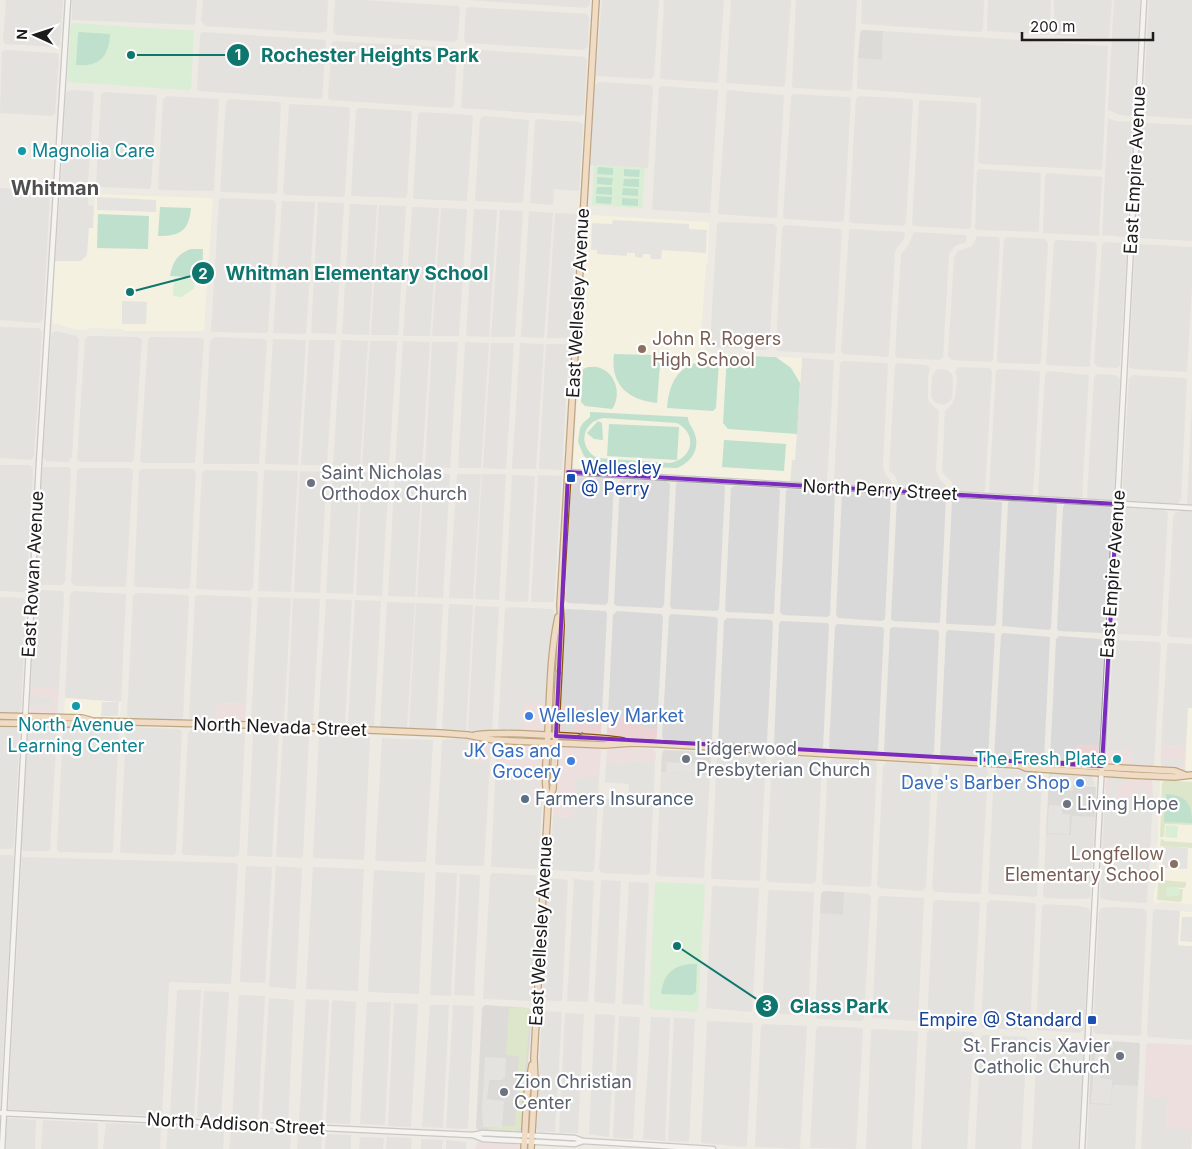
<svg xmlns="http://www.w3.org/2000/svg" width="1192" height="1149" font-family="Inter,sans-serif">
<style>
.residential{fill:#dad9d9}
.commercial{fill:#ecd3d4}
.education{fill:#fcfadd}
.religious{fill:#cacaca}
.grass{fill:#cbe3ac}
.park{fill:#c2f4c3}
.pitch{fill:#87d5b1;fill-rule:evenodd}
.parking{fill:#dcdcdc}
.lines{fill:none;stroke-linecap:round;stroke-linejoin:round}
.tertiary-casing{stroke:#a0a0a0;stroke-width:7}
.primary-casing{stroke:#87560d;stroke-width:8}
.tertiary{stroke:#fff;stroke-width:4.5}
.primary{stroke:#f3caa1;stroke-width:5.5}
.oneway{stroke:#927c65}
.marked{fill:none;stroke:#7b2cbf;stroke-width:4;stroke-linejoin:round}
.culture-dot{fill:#0f9aa8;stroke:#fff;stroke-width:2}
.education-dot{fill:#8d6e63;stroke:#fff;stroke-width:2}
.transit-dot{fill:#1a4fb4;stroke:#fff;stroke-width:2}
.worship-dot{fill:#6b7280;stroke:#fff;stroke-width:2}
.shop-dot{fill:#3f7fe0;stroke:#fff;stroke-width:2}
.service-dot{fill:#5c6f8a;stroke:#fff;stroke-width:2}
.labels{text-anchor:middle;stroke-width:4.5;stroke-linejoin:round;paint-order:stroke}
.culture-label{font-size:18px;fill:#0d838f;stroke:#fff;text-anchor:start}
.street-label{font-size:18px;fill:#1c1c1c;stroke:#fff}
.education-label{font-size:18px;fill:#785e54;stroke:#fff;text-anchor:start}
.transit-label{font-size:18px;fill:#164399;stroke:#fff;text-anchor:start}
.worship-label{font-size:18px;fill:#5b616d;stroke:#fff;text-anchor:start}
.shop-label{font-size:18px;fill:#366cbe;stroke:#fff;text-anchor:end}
.service-label{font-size:18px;fill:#4e5e75;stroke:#fff;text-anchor:start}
.quarter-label{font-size:20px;font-weight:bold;fill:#4f4f4f;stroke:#fff}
.leader{fill:none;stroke:#0f766e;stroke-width:2}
.callout-dot{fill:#0f766e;stroke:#fff;stroke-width:2}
.mark-label{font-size:15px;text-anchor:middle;font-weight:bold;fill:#fff}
.callout-label{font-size:19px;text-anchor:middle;font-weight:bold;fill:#0f766e;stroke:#fff;stroke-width:4.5;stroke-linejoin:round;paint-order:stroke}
</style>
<rect width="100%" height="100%" fill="#ede9e3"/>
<g class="residential">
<polygon points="6,0 63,0 60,45 56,47 5,44 3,41"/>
<polygon points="72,0 197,0 195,25 72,20"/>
<polygon points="203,0 328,0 327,31 320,33 205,26 201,21"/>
<polygon points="335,0 362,0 458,6 460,8 458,39 454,42 336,35 333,31"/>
<polygon points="467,0 590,0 589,6 586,8"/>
<polygon points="602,0 659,0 654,76 651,79 599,76 596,75"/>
<polygon points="664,0 724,0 718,83 660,79"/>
<polygon points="731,0 791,0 785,85 784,87 726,83"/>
<polygon points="796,0 857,0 852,89 850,91 794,88 792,86"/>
<polygon points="862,0 984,0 983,29 981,32 862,24 861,22"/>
<polygon points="988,0 1051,0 1049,34 1046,35 987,31"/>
<polygon points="1054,0 1112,0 1109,37 1106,39 1054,35"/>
<polygon points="1114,0 1140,0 1134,113 1130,116 1120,115 1108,110"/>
<polygon points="1149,0 1192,0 1192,119 1146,116 1143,114"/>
<polygon points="468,7 587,14 589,18 588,47 583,50 466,43 464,40 466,9"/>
<polygon points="883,31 1108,46 1102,170 981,164 978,161 981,98 857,89 858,58 882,59"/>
<polygon points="202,32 324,40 326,42 322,98 320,99 198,91 197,89 200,35"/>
<polygon points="333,41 456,48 457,51 454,106 451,108 330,100 328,97 332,43"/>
<polygon points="465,49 585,57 587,60 584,114 581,116 461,108"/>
<polygon points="6,50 56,53 59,55 55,114 52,116 0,113 2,52"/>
<polygon points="599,82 651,85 653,87 648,168 590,165 595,85"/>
<polygon points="662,86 718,90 710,213 654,210 652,209 659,89"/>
<polygon points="70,90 91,91 94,93 88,183 85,186 63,185 61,183 66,93"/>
<polygon points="727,90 784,95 777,216 776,218 718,214"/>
<polygon points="103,92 154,95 157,97 151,186 149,189 99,187 96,186 101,95"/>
<polygon points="792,94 848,97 851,99 844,220 842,222 786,219 783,217 791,96"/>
<polygon points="167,96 217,99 219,100 214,189 213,191 161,190 158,189 163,99"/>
<polygon points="859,96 911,99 913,101 906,223 904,226 852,223 849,221 856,99"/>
<polygon points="229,99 279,102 281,104 277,192 275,194 222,192 220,191 226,102"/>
<polygon points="922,100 975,103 977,105 971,227 969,229 914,226 912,224 919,102"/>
<polygon points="289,104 348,107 350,109 345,195 343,197 285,195 283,193"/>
<polygon points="359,108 410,111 412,113 407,196 405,198 351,196 356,110"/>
<polygon points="421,112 470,115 473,116 467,201 415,199 413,198 418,114"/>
<polygon points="483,116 529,120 523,203 475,201 480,119"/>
<polygon points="1109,118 1116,121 1131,122 1133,126 1127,234 1124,237 1102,235 1108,119"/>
<polygon points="538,119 580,122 583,125 579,191 554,189 553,204 552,205 530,203 535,121"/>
<polygon points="1145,123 1192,125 1192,241 1140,238 1136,236 1142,127"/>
<polygon points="979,169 1041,173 1039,230 1038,232 977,230 975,228 977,172"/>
<polygon points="1048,173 1102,177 1099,236 1043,233 1045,176"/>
<polygon points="0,188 47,191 50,193 43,319 39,323 0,320"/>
<polygon points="63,192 86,193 88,195 88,205 94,206 93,228 89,228 88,255 81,261 55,261 60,195"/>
<polygon points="222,198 273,200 276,203 268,331 266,333 213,332 211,330 219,200"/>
<polygon points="282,201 315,202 306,334 273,333"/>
<polygon points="318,202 344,203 336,334 311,333"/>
<polygon points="350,204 377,205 369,335 342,334"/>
<polygon points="379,205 406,206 398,335 371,335"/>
<polygon points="412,207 439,208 430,336 403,336"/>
<polygon points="441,208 467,209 459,336 432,336"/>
<polygon points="474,209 497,210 489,337 466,336"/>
<polygon points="500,210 523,211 515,337 491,337"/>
<polygon points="529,211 553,213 544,338 521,337"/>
<polygon points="555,213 577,214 570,338 547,338"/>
<polygon points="720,222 774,224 777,227 769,348 766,350 713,347 710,345 717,224"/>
<polygon points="785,225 840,229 842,230 835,351 834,354 778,351 776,349 782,228"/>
<polygon points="850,229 903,232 905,234 904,239 897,247 895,253 889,354 888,357 844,354 841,352 849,231"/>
<polygon points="914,232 965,235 967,237 966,242 955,246 949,254 943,357 939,360 898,358 895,356 901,254 909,244"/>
<polygon points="977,236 998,237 1000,239 993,360 990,362 952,360 948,356 954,257 958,251 972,246"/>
<polygon points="1007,237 1045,239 1048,243 1041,362 1039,364 999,363 997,360 1004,239"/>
<polygon points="1056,240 1095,242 1097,245 1090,366 1088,367 1048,365 1046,363 1054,242"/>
<polygon points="1105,242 1124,243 1127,247 1120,365 1117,368 1098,367 1094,363 1102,244"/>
<polygon points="1139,244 1192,247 1192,287 1187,372 1133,369 1129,367 1135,247"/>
<polygon points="0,327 39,328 42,332 34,456 31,460 0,458"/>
<polygon points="57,331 76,336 79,340 72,457 68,462 46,461 43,457 51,336 53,332"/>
<polygon points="89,336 138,337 142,340 134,459 132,462 80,462 77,459 85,339"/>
<polygon points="152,337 201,338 204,340 195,463 143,463 140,461 148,341 149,338"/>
<polygon points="215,337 264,339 267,341 259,463 258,464 205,464 203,462 210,342 212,339"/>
<polygon points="273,339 306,340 298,465 265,464"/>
<polygon points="309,340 335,340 327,465 301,465"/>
<polygon points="341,340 368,341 360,466 333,465"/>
<polygon points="370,341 397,341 389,466 362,466"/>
<polygon points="403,341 430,342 422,467 395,467"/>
<polygon points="432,342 458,342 450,468 425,467"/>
<polygon points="465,342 489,343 481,468 458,468"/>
<polygon points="491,343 514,343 506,469 483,468"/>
<polygon points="520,343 544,344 536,469 512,469"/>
<polygon points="546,344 569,344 562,470 539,469"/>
<polygon points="802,358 832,360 834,361 827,482 825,485 790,483 792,460 795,460"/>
<polygon points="843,361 886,363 888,364 883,467 885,474 891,481 892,485 890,488 839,485 834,481 840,363"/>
<polygon points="898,363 926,365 930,368 928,378 928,399 930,403 939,411 936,470 939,478 946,486 945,491 899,488 896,477 889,470 895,365"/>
<polygon points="959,367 990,368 992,371 985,490 982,493 954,491 952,482 942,472 945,411 952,404 955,397 957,379 955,371"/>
<polygon points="940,369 947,370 952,374 953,380 952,398 949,402 943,405 934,402 931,396 932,376 936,370"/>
<polygon points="999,369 1038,371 1040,372 1033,494 1030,496 991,494 989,491 996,371"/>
<polygon points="1048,371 1089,375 1082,497 1079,499 1040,497 1038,495 1045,374"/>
<polygon points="1097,374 1116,375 1120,379 1114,497 1111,500 1089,499 1087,497 1094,377"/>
<polygon points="1133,375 1185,378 1187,380 1181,499 1177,504 1126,501 1122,499 1129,379"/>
<polygon points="1192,403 1192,505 1188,504 1187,502"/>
<polygon points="0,465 29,465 32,467 33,471 27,589 23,592 0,591"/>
<polygon points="44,467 68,467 71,470 65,582 62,585 39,585 36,580 42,470"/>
<polygon points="80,468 130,468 133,470 126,587 76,586 71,583 77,470"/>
<polygon points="142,469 193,469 196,471 190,586 188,589 136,587 134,586 139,471"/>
<polygon points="205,470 256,471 258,472 253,587 250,591 198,589 196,587 202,472"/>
<polygon points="264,470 298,471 291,592 258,591"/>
<polygon points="300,471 327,472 320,593 294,592"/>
<polygon points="333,471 360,472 353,594 326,593"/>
<polygon points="362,472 389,473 382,596 356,595"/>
<polygon points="395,473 422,473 415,597 388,596"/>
<polygon points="424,473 450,474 443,598 417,597"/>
<polygon points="457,474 481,474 473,599 449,598"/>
<polygon points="482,474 506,474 499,600 475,599"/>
<polygon points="512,475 535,476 528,602 505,601"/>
<polygon points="538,475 562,476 554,602 531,602"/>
<polygon points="573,477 612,479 614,481 608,602 606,605 568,603 565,600 571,479"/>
<polygon points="624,479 666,481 670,484 664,605 662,608 617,606 614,604 620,481"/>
<polygon points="678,482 723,485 725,486 719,609 717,611 672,609 670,606 676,484"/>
<polygon points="734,486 777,488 780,490 774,612 773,614 727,612 725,610 731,488"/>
<polygon points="788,489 833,491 835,493 830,615 827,617 783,615 780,612 786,491"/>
<polygon points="845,492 889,494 891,496 885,619 882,621 838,618 836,615 842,494"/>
<polygon points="899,495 944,497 946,499 940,621 939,623 893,621 891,619 897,497"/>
<polygon points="956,498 1002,502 996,624 994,626 948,624 946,623 952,500"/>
<polygon points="1009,501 1054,504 1057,505 1051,628 1049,630 1002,626 1008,503"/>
<polygon points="1065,504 1109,507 1113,510 1110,530 1105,630 1103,633 1059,631 1057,629 1063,507"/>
<polygon points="1124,508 1164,510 1168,513 1161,634 1159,636 1117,634 1113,630 1118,534 1122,511"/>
<polygon points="1181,511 1192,511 1192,638 1170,637 1167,634 1173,518 1175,513"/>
<polygon points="39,590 62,591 64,594 59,689 31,687 35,594"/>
<polygon points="73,591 126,594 121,702 65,698 70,594"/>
<polygon points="136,593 187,595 189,597 183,717 181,720 130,718 127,716 133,596"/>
<polygon points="198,595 250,597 252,599 246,704 217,703 216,721 192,720 189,717 195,597"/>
<polygon points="0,597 23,598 26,602 21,710 17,714 0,714"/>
<polygon points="258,597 291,598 284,723 251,721"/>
<polygon points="293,598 320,599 313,724 287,723"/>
<polygon points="326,599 352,600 345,725 318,724"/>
<polygon points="355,600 381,601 374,727 348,725"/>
<polygon points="387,602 415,603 407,728 380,727"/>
<polygon points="416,603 443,604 436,729 409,728"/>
<polygon points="449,604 473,605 466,731 442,730"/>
<polygon points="475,606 499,607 492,731 468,731"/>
<polygon points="509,607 551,609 554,611 547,703 522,732 503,731 498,728 505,609"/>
<polygon points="566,609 605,611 607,613 602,714 579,712 560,704 564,612"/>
<polygon points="617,611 661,614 663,617 657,728 643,728 638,725 638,717 608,715 613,615"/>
<polygon points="671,614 715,617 718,619 712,739 709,743 665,741 662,737 669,617"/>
<polygon points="727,618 771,620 773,622 767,742 764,746 721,744 718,742 724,621"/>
<polygon points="781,621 827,623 829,625 823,747 820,749 776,747 774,745 779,624"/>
<polygon points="837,624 882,627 884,629 878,750 875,752 831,750 829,747 835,627"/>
<polygon points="893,627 937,630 939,632 934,752 930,756 887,753 884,751 890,629"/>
<polygon points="948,630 992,633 995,634 988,756 986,759 944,757 940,754 946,633"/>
<polygon points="1003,633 1050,637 1044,758 1042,761 997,760 994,758 1001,635"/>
<polygon points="1059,636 1100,639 1104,643 1099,746 1076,745 1075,763 1053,761 1050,759 1056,639"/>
<polygon points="1115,640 1159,642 1161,645 1154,764 1152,767 1131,766 1132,749 1125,752 1107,751 1113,643"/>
<polygon points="1169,643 1192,644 1192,708 1189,708 1187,747 1161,746 1167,645"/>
<polygon points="30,696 51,697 51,707 30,706"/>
<polygon points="0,725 18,726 20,728 14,845 12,849 0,849"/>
<polygon points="31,726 54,726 57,730 50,850 48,851 24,851 21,848 27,730"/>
<polygon points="67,726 119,728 113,851 111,853 59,852 57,849 63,731"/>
<polygon points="129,727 179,729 182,731 176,852 174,855 122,853 120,852 126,730"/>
<polygon points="192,729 241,731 245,733 239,854 236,857 184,855 182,853 188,733"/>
<polygon points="253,733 279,733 272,857 247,856"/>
<polygon points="283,733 309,734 303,856 302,858 276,857"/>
<polygon points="319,736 370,737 364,860 313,858"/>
<polygon points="382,738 433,740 426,862 375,861"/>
<polygon points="446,739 467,739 466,762 490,763 484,865 483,866 438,865 435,863 442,743 442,741"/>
<polygon points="721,753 763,755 766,758 760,879 759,881 713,879 711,877 717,756"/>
<polygon points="776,756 819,758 822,761 816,881 813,884 769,882 766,880 772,759"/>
<polygon points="832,759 875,761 877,764 871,885 869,887 826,885 822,883 828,763"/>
<polygon points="631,760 655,762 650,873 647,875 602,873 599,869 604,799 628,800 629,784 605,782 606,763 630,764"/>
<polygon points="887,762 929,764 932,767 926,887 923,891 880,888 877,886 883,766"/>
<polygon points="496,763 521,765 519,804 542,805 538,867 536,869 493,867 491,866"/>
<polygon points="942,765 985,767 988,771 981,892 980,894 935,892 932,889 939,768"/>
<polygon points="998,768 1042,773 1037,895 1035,897 990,894 988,892 994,771"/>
<polygon points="661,772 710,775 704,878 658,876 656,873"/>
<polygon points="575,777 599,777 594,871 592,872 552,870 550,868 553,816 574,817"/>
<polygon points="1105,797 1153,799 1147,901 1145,903 1115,901 1102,899 1100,897"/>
<polygon points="1072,815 1095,817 1090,898 1078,899 1045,898 1043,895 1046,834 1071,835"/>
<polygon points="0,855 11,855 14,857 0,1108"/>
<polygon points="22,857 235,863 238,865 231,984 169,982 162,1116 10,1110 8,1109"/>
<polygon points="246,866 272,867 265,983 240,982"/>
<polygon points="276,866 302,868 296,989 269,987"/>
<polygon points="313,867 364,869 358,991 306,989"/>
<polygon points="374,870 425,873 419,994 368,992"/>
<polygon points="436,872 457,873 451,996 430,995"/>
<polygon points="492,873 535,875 537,878 535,958 532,999 531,1001 485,999 483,998 490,876"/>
<polygon points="460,874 480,875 474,996 454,995"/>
<polygon points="548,878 568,880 562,1001 542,1000"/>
<polygon points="574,879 594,881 588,1002 567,1001"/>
<polygon points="601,880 621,881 615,1004 594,1002"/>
<polygon points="629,882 649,883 643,1005 622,1004"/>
<polygon points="714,886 758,888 759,890 752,1011 750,1012 706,1008 712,888"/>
<polygon points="770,890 814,892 814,894 808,1015 806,1016 762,1012 768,892"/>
<polygon points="844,892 868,894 871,896 864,1018 862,1021 818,1019 815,1016 820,913 843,914"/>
<polygon points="880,896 924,898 918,1021 916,1021 872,1018 878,898"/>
<polygon points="935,900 979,902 980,904 973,1025 971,1026 927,1023 933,903"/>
<polygon points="990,900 1034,903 1036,906 1030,1028 1028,1030 983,1028 981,1026 987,903"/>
<polygon points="1045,904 1079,906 1088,908 1090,911 1084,1029 1080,1033 1038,1030 1036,1027 1042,906"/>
<polygon points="1115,907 1144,909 1147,912 1141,1034 1139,1036 1096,1034 1093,1031 1099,912 1101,908"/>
<polygon points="1155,909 1180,911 1178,945 1192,946 1192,1040 1149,1037 1147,1034 1153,912"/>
<polygon points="177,990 201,990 194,1117 170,1116"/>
<polygon points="204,991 229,992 221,1118 197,1117"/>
<polygon points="239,995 265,996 258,1120 232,1119"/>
<polygon points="269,998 294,1000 288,1122 262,1120"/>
<polygon points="306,999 329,1000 322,1123 299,1122"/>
<polygon points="334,1000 356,1002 350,1124 326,1123 332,1002"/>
<polygon points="367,1002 391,1002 385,1125 360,1124"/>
<polygon points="394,1003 418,1004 411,1127 388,1126"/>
<polygon points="430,1005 449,1005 443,1128 422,1127"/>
<polygon points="453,1005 474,1006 468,1127 466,1129 446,1128"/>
<polygon points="544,1011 562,1012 555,1132 539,1132 536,1128 542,1013"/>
<polygon points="565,1013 584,1014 578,1133 559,1133"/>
<polygon points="595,1014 615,1015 609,1137 589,1134"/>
<polygon points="619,1016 640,1017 633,1139 613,1138"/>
<polygon points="651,1017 670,1018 665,1141 643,1139"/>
<polygon points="674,1018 695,1019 689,1142 668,1141"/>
<polygon points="709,1021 752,1023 753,1025 747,1146 745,1147 701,1143 707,1023"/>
<polygon points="763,1024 807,1026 807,1028 800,1149 756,1147 755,1146 761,1026"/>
<polygon points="818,1026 862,1028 863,1030 856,1149 810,1148 816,1029"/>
<polygon points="873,1029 917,1031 918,1033 912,1149 866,1149 871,1031"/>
<polygon points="929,1030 973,1032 974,1034 967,1149 921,1149 927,1033"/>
<polygon points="983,1035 1026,1037 1027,1039 1021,1149 975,1149 981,1037"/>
<polygon points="1039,1039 1083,1041 1084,1043 1078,1149 1032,1149 1037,1041"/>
<polygon points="1113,1085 1138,1086 1135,1149 1087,1149 1089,1104 1111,1104"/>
<polygon points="1144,1096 1167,1097 1166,1127 1192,1129 1191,1149 1141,1149"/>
<polygon points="9,1118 36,1120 35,1149 5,1149 7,1120"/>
<polygon points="43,1120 98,1123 98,1149 41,1149"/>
<polygon points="106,1123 160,1125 161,1128 160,1149 103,1149"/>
<polygon points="168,1126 223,1128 224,1130 223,1149 166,1149"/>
<polygon points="231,1129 288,1131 291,1134 290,1149 229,1149"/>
<polygon points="298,1132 322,1134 321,1149 297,1149"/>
<polygon points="326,1134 351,1135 351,1149 325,1149"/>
<polygon points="360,1137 384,1138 383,1149 359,1149"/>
<polygon points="387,1137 412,1138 411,1149 386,1149"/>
<polygon points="421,1139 443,1140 442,1149 421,1149"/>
<polygon points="446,1140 466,1142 466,1149 446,1149"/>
</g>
<g class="commercial">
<polygon points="31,687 59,689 57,714 31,714 30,706 51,707 51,697 30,696"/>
<polygon points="523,702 547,703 546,729 544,732 522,732"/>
<polygon points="217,703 246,704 245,720 242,722 216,721"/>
<polygon points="560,704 580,706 580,712 602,714 601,734 598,736 560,733 559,731"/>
<polygon points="608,715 639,717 638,725 643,726 644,728 657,728 657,737 653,740 611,737 607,734"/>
<polygon points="467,739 490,742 490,763 466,762"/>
<polygon points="500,742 544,746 542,805 519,804 521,765 496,763 497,745"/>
<polygon points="562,745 598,747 601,750 599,777 575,778 574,817 553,816 558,749 559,746"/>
<polygon points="1076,745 1099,746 1097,762 1094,764 1075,763"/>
<polygon points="1161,746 1187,747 1185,770 1162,768 1161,765"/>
<polygon points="610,747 653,749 656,752 655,762 631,760 630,764 606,763 607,750"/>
<polygon points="1125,748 1132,749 1131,766 1108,763 1107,751 1124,752"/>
<polygon points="1108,776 1152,779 1153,799 1105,797 1106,780"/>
<polygon points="1148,1043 1192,1045 1192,1129 1166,1128 1167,1097 1144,1096 1146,1046"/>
<polygon points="477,1142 515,1144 519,1145 521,1149 475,1149"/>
</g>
<g class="education">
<polygon points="95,194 210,198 213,199 204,331 124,331 121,329 90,328 87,330 78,330 52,323 55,261 81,261 87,255 89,228 93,228"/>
<polygon points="590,215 709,222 708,261 706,267 701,333 706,350 711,353 802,358 795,460 792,460 790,483 575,470 573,469 587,217"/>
<polygon points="65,698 121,702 120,715 118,718 67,716 64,713"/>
<polygon points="1188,708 1192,708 1192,771 1185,770"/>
<polygon points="1163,778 1192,780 1192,904 1162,902 1156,904 1153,901 1154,889 1156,888 1160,781"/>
<polygon points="1180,911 1192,912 1192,946 1178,945"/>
</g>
<g class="religious">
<polygon points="862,30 883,31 882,60 858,58 860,33"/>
<polygon points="664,750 709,752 711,756 710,775 661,772 662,753"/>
<polygon points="1050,773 1074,774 1074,785 1096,787 1095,817 1072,816 1071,835 1046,834 1049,776"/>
<polygon points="823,891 844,892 843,915 820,913 821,894"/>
<polygon points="485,1005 528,1008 532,1011 523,1127 519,1132 480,1131 476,1128 482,1008"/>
<polygon points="1096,1040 1139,1043 1140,1045 1138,1086 1113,1085 1111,1105 1089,1104 1092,1043"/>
</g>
<g class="grass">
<polygon points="1166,780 1192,782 1192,825 1165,824 1164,837 1160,837 1162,783 1164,783 1162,781"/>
<polygon points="1161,839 1164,840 1164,841 1192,843 1192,848 1160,846"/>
<polygon points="1160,880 1186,882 1186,886 1184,888 1167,887 1178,896 1179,889 1183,889 1182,900 1180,902 1157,900 1158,883"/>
<polygon points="509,1008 528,1008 530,1012 521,1127 517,1131 488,1130 488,1128 502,1128 502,1126 515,1126 519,1056 506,1055"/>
</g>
<g class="park">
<polygon points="72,23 178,30 194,30 191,88 189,90 68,82 67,79 71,24"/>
<polygon points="594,165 645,168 642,208 592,205"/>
<polygon points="174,278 195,279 194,289 181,297 173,296"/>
<polygon points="1166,825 1178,826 1177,838 1165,837"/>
<polygon points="658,882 703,884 705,886 698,1010 696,1012 651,1009 649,1006 655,884"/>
<polygon points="1167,887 1179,887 1178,896 1166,896"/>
</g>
<g class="pitch">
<path d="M79 32 110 34C109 57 99 67 76 65L78 33Z"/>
<polygon points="598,167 613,168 613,175 597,174"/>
<polygon points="624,169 640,170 639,177 624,176"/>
<polygon points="597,177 613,178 612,185 597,184"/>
<polygon points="624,179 639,179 639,187 623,186"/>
<polygon points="597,187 612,187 612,195 596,194"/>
<polygon points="623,188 638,189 638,196 622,195"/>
<polygon points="596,196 612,197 611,204 596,203"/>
<polygon points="622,198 638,199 638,206 622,205"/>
<path d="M160 207 191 208C189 231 180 236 158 236Z"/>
<polygon points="98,214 149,216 148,249 97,248"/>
<path d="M191 249H203L202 278 170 276C172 263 178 253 191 249Z"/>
<path d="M614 354 652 355 660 364 657 403C628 400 610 385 614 354Z"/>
<polygon points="727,355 776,357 791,368 800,383 797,434 728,429 723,423"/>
<path d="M702 361H719L716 408 713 411 667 408C669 383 677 367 702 361Z"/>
<path d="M588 367C592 367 596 366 600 368 616 373 622 396 612 409L585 406 581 402 583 369Z"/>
<path d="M590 412 688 417C688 424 692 426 694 432 701 448 692 462 677 468L603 465 589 460 584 456 578 442 580 428 583 423 590 417ZM604 418 677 423C698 434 693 459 670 463L597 458C577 447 582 421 604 418Z"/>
<polygon points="598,421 602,423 603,440 594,439 587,433"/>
<polygon points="609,424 679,427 677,460 607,456"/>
<polygon points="724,440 786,444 784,471 722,467"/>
<path d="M1166 794C1186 795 1192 804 1192 823L1165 822 1164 821Z"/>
<path d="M697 964 696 992 692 995 661 994C664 971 675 964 697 964Z"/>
</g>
<g class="parking">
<polygon points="97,197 156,200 156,212 97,210"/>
<polygon points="613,220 689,224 689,229 707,230 706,253 662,250 661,259 651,259 650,254 643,254 642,258 635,257 635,253 627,253 627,256 597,254 597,250 591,250 592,223 612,224"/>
<polygon points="122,301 147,302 146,324 122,324"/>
<polygon points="102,702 119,702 118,716 101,716"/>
<polygon points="563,718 574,719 574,731 562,730"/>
<polygon points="1164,758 1184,759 1184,767 1164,766"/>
<polygon points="667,762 700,764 700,767 703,767 703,774 666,772"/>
<polygon points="1053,774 1092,776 1095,786 1084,785 1084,781 1077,781 1077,785 1073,785 1073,791 1049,790 1050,775"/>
<polygon points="1110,777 1125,778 1125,784 1118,784 1117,797 1108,796"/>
<polygon points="521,780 535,781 540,795 520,794"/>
<polygon points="1135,790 1149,791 1149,798 1134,797"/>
<polygon points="1049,805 1062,806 1062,814 1070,815 1069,834 1047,833"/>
<polygon points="1163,846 1188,848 1187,869 1162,868"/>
<polygon points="1182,917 1192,917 1192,942 1180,941"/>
<polygon points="1096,1042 1113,1043 1113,1048 1107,1048 1106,1066 1104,1066 1104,1072 1100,1072 1100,1078 1112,1080 1111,1104 1091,1103"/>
<polygon points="485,1057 506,1058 505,1078 503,1078 503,1080 489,1080 487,1099 504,1101 502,1128 483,1127 482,1111"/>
</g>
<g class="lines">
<defs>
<g id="tertiary">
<polyline points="568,472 1192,508"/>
<polyline points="0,1113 473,1135 483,1133 575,1138 583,1141 713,1149"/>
<polyline points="473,1135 483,1139 575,1144 583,1141"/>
<polyline points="2,1149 39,463 68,0"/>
<polyline points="1082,1149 1114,531 1117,509 1144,0"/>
</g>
<g id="primary">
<polyline points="0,716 82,718 93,721 249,725 440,733 468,735 494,740 604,745 632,743 660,744 1019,765 1027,763 1047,764 1175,771 1185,775"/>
<polyline points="0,723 82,724 91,722"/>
<path d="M475 735C500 732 524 734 549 735 574 737 598 737 623 741"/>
<polyline points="1019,765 1026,768 1130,775 1175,777 1192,775"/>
<path d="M548 801C543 779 547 755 548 732 550 694 550 654 558 617"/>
<polyline points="524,1149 527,1094 532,1065"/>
<polyline points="531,1149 535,1081 534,1058 548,804 553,789 561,626 560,605 596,0"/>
</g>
</defs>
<use href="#tertiary" class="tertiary-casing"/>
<use href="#primary" class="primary-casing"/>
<use href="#tertiary" class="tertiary"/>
<use href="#primary" class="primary"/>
</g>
<defs><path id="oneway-shaft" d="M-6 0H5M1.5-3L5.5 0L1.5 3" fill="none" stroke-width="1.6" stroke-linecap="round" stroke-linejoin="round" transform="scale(1.25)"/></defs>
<g class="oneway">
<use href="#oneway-shaft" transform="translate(558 676) rotate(-88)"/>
<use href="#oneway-shaft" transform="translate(584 737) rotate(-177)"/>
</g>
<path d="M0 0H1192V1149H0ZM568 472 1117 504 1102 766 556 736Z" fill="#ede9e3" fill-opacity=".55" fill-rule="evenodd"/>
<path class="marked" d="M568 472 1117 504 1102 766 556 736Z"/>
<g class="culture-dot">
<circle cx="22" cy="151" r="5"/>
<circle cx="76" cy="706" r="5"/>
<circle cx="1117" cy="759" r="5"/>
</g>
<g class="education-dot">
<circle cx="642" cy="349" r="5"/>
<circle cx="1174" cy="864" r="5"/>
</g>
<g class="transit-dot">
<rect x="566" y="473" width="10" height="10" rx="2.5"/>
<rect x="1087" y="1015" width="10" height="10" rx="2.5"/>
</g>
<g class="worship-dot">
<circle cx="311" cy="483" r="5"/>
<circle cx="686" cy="759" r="5"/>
<circle cx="1067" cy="804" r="5"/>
<circle cx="1120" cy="1056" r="5"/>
<circle cx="504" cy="1092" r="5"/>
</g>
<g class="shop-dot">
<circle cx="529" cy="716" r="5"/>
<circle cx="571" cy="761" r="5"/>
<circle cx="1080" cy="783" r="5"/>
</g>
<circle class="service-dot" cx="525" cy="799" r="5"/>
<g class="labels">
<g class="culture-label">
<text x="32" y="157">Magnolia Care</text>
<text x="76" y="731" text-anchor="middle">North Avenue<tspan x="76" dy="21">Learning Center</tspan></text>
<text x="1107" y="765" text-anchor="end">The Fresh Plate</text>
</g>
<g class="street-label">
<text transform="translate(1135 170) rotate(-87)" y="6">East Empire Avenue</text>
<text transform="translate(578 303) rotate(-87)" y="6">East Wellesley Avenue</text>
<text transform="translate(880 490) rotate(3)" y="6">North Perry Street</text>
<text transform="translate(33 574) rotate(-87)" y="6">East Rowan Avenue</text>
<text transform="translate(1113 574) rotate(-86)" y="6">East Empire Avenue</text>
<text transform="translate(280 727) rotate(2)" y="6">North Nevada Street</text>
<text transform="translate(541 931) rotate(-87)" y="6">East Wellesley Avenue</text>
<text transform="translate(236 1124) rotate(3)" y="6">North Addison Street</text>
</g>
<g class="education-label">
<text x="652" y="345">John R. Rogers<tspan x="652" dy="21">High School</tspan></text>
<text x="1164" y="860" text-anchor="end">Longfellow<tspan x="1164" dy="21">Elementary School</tspan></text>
</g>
<g class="transit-label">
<text x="581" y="474">Wellesley<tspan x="581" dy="21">@ Perry</tspan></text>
<text x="1082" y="1026" text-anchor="end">Empire @ Standard</text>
</g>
<g class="worship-label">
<text x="321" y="479">Saint Nicholas<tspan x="321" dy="21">Orthodox Church</tspan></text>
<text x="696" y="755">Lidgerwood<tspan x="696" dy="21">Presbyterian Church</tspan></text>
<text x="1077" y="810">Living Hope</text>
<text x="1110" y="1052" text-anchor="end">St. Francis Xavier<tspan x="1110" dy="21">Catholic Church</tspan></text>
<text x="514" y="1088">Zion Christian<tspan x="514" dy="21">Center</tspan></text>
</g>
<g class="shop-label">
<text x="539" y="722" text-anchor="start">Wellesley Market</text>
<text x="561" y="757">JK Gas and<tspan x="561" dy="21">Grocery</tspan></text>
<text x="1070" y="789">Dave's Barber Shop</text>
</g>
<g class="service-label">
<text x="535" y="805">Farmers Insurance</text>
</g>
<g class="quarter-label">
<text x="55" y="195">Whitman</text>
</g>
</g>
<path class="leader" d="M131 55L238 55M130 292L203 273M677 946L767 1006"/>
<g class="callout-dot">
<circle cx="131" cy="55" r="5"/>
<circle cx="130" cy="292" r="5"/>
<circle cx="677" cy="946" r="5"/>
<circle cx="238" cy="55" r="12"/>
<circle cx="203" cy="273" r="12"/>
<circle cx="767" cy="1006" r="12"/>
</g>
<g class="mark-label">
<text x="238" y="60">1</text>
<text x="203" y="279">2</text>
<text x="767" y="1011">3</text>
</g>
<g class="callout-label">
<text x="370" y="62">Rochester Heights Park</text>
<text x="357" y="280">Whitman Elementary School</text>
<text x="839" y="1013">Glass Park</text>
</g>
<g transform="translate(35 35) rotate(273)" stroke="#ffffff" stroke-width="4" paint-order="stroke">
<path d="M0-4L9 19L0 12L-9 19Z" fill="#1c1c1c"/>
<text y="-8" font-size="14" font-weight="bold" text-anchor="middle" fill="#1c1c1c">N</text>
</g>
<path d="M1022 32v8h131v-8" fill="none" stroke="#1c1c1c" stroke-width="2.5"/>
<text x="1030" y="32" font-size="15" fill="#1c1c1c" stroke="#ffffff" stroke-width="4" paint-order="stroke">200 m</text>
</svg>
